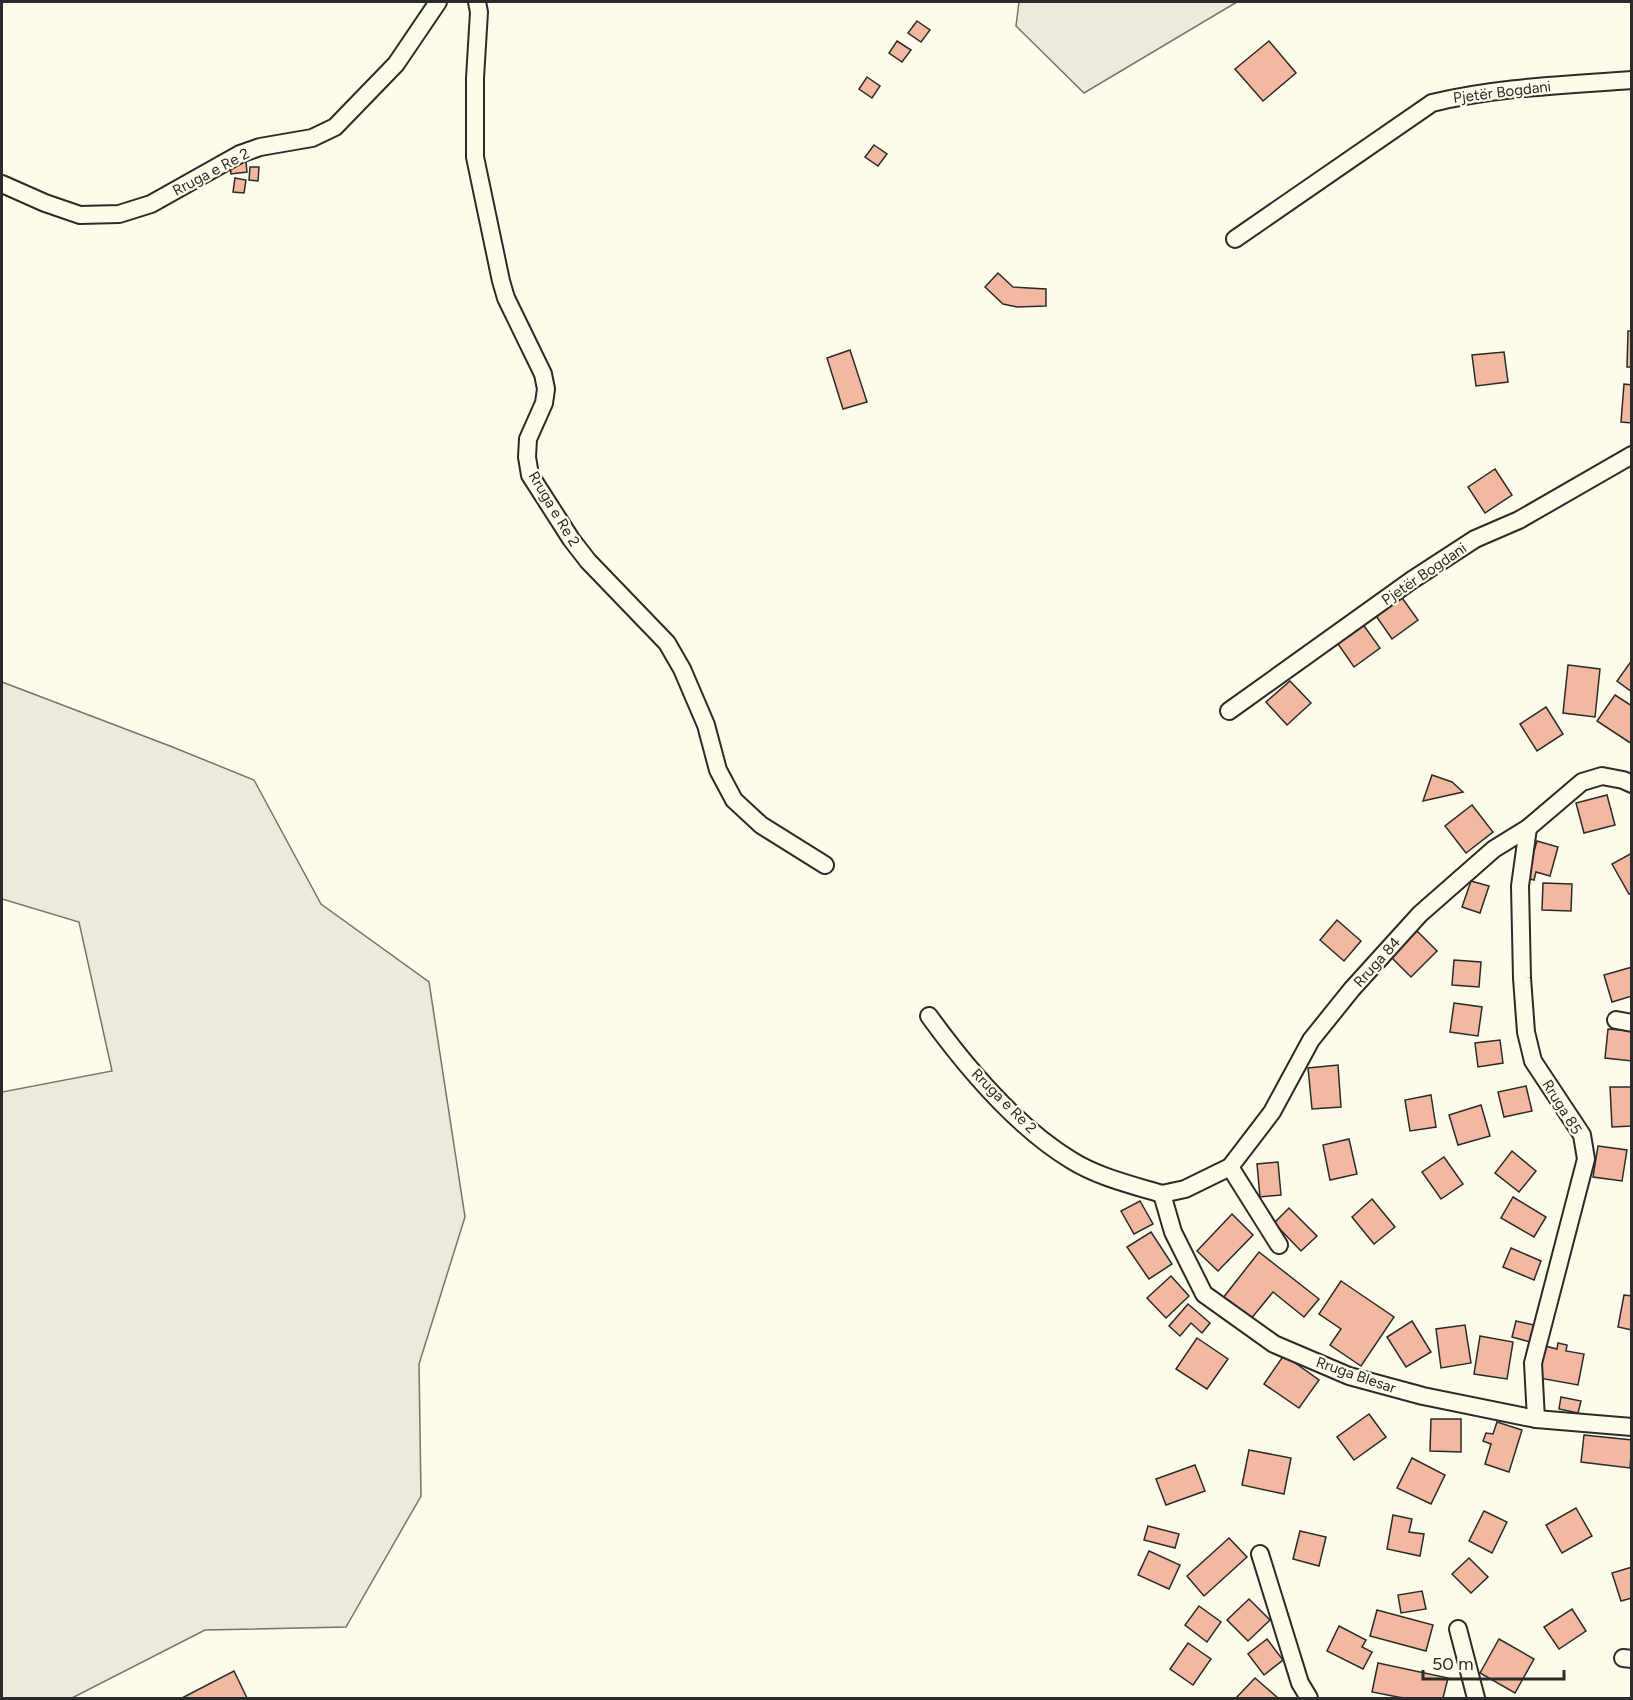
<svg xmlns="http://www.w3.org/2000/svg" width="1633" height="1700" font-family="Figtree,sans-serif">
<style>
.green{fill:#ecebdb;stroke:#74746e;stroke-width:1.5}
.building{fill:#f2b8a0;stroke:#2b2b2b;stroke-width:1.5}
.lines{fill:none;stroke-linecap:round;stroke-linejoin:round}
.minor-casing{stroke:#2b2b2b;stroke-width:20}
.minor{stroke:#fdfbea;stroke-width:16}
.labels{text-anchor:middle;stroke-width:4.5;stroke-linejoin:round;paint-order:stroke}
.street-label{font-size:15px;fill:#2b2b2b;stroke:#fdfbea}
</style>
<rect width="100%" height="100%" fill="#fdfbea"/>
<g class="green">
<polygon points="1019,2 1237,2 1084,93 1016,26"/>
<polygon points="2,682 170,746 254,780 321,904 429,982 465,1217 419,1364 421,1496 346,1627 205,1630 72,1698 2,1698 2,1092 112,1071 79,922 2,899"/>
</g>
<g class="building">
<polygon points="917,21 930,30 921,42 908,33"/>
<polygon points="897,41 911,50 902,62 889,53"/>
<polygon points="1269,41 1296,73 1263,101 1235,69"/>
<polygon points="867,77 880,86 872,98 859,89"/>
<polygon points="874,145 887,154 878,166 865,157"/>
<polygon points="246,162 247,172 231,174 230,164"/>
<polygon points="250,167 259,167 258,181 249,180"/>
<polygon points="235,178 246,180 244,193 233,192"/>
<polygon points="998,273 1013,287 1046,289 1046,306 1017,307 1003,304 985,287"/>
<polygon points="1628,331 1632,331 1632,367 1627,367"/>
<polygon points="850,350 867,402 843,409 827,358"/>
<polygon points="1504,352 1508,382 1476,386 1472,355"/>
<polygon points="1624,384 1632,385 1632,423 1621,422"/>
<polygon points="1495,469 1512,495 1485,513 1468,487"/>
<polygon points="1400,595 1418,620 1392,639 1374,613"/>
<polygon points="1362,623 1380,648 1354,667 1336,641"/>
<polygon points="1632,660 1632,692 1617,681"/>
<polygon points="1568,665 1600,669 1595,717 1563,713"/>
<polygon points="1290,681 1311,703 1287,725 1266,702"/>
<polygon points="1615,695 1632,706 1632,744 1597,721"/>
<polygon points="1546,707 1563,734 1537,751 1520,724"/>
<polygon points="1432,775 1452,782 1463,792 1423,801"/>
<polygon points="1607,795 1615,825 1584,833 1576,803"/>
<polygon points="1472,805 1493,832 1466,853 1445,826"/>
<polygon points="1537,841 1558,847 1550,876 1536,872 1534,880 1526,878"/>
<polygon points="1632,853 1632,893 1629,894 1612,864"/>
<polygon points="1471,881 1489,886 1480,913 1462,907"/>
<polygon points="1543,883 1572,884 1571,911 1542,910"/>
<polygon points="1337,920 1361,941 1344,961 1320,940"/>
<polygon points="1417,931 1437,951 1411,977 1391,957"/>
<polygon points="1454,960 1481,962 1479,987 1452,985"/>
<polygon points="1632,967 1632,996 1612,1002 1604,975"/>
<polygon points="1454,1003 1482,1007 1478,1036 1450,1032"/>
<polygon points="1608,1029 1632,1031 1632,1061 1605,1058"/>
<polygon points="1500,1040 1503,1063 1478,1067 1475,1043"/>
<polygon points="1338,1065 1341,1107 1312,1109 1308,1068"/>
<polygon points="1526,1086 1532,1111 1504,1117 1498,1092"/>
<polygon points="1610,1087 1632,1087 1632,1126 1612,1127"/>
<polygon points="1431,1095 1436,1127 1410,1131 1405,1100"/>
<polygon points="1481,1105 1490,1136 1458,1145 1449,1115"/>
<polygon points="1349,1139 1357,1174 1330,1180 1323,1145"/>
<polygon points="1598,1146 1627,1150 1622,1181 1593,1177"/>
<polygon points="1512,1151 1536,1171 1519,1192 1495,1173"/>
<polygon points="1444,1157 1463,1184 1441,1199 1422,1172"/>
<polygon points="1278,1162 1281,1195 1260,1197 1257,1164"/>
<polygon points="1513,1197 1546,1217 1534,1237 1501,1218"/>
<polygon points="1372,1199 1395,1227 1374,1244 1352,1217"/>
<polygon points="1140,1201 1153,1224 1134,1234 1121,1211"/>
<polygon points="1289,1208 1317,1236 1301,1251 1274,1223"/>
<polygon points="1232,1214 1253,1235 1218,1271 1197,1251"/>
<polygon points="1151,1232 1172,1264 1149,1279 1127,1247"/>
<polygon points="1511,1248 1541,1261 1534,1280 1503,1267"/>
<polygon points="1259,1252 1319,1299 1304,1317 1273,1292 1250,1320 1223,1298"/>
<polygon points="1171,1276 1189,1296 1166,1318 1147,1298"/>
<polygon points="1341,1281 1394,1317 1361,1366 1330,1345 1341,1329 1319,1314"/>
<polygon points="1624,1295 1632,1296 1632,1330 1618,1327"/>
<polygon points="1188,1304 1210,1323 1202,1333 1191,1323 1180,1336 1169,1326"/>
<polygon points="1412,1321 1431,1352 1406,1367 1387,1337"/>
<polygon points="1516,1321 1534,1325 1530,1342 1512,1337"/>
<polygon points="1465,1325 1471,1363 1441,1368 1436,1329"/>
<polygon points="1480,1336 1513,1342 1507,1379 1474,1374"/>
<polygon points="1197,1338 1228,1359 1207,1389 1176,1369"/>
<polygon points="1558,1343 1567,1345 1566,1351 1584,1354 1578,1385 1539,1378 1545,1346 1557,1349"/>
<polygon points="1284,1355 1319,1380 1299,1408 1264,1384"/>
<polygon points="1561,1397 1581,1401 1578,1413 1559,1409"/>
<polygon points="1369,1414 1386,1437 1354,1460 1337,1437"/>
<polygon points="1431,1419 1461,1419 1461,1452 1430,1451"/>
<polygon points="1497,1422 1522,1430 1509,1472 1485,1464 1491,1444 1483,1441 1486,1433 1493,1434"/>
<polygon points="1584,1435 1632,1440 1630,1468 1581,1462"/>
<polygon points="1249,1450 1291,1458 1284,1494 1242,1485"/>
<polygon points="1412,1458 1445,1475 1431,1504 1397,1488"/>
<polygon points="1195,1465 1205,1491 1166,1505 1156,1479"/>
<polygon points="1576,1508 1592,1536 1562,1553 1546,1525"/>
<polygon points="1484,1511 1507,1522 1492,1553 1469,1541"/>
<polygon points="1393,1515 1412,1519 1409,1532 1424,1534 1420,1556 1387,1549"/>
<polygon points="1148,1526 1179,1534 1175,1548 1144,1540"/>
<polygon points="1300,1531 1326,1537 1319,1566 1293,1559"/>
<polygon points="1229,1538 1247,1557 1204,1596 1187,1576"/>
<polygon points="1149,1551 1180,1565 1169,1589 1138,1575"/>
<polygon points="1469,1558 1488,1577 1471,1593 1452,1574"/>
<polygon points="1632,1567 1632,1598 1621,1601 1612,1573"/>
<polygon points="1422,1591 1426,1609 1401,1613 1398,1595"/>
<polygon points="1249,1599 1270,1620 1248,1641 1227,1620"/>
<polygon points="1199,1606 1221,1622 1207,1642 1185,1625"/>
<polygon points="1572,1609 1586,1631 1559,1649 1544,1627"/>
<polygon points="1377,1610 1433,1625 1426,1651 1370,1636"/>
<polygon points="1339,1626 1366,1640 1362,1647 1372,1652 1363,1669 1327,1651"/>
<polygon points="1267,1639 1283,1660 1264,1675 1248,1654"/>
<polygon points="1499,1639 1534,1659 1515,1693 1480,1673"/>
<polygon points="1188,1643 1211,1659 1193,1685 1170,1669"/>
<polygon points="1378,1663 1448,1678 1443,1698 1403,1698 1372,1692"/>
<polygon points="234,1671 247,1698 182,1698"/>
<polygon points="1255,1678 1278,1698 1236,1698"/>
</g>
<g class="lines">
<defs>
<g id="minor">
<polyline points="477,2 479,12 475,78 475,157 501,281 506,298 543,374 546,389 544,403 528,439 527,457 530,475 571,539 588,561 667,643 682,669 706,725 718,770 734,800 761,825 825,865"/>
<polyline points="2,184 45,203 80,215 119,214 151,204 240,154 260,147 312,138 335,127 396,64 438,2"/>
<path d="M1235 239 1432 103C1498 87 1565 85 1632 80"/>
<polyline points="1229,711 1412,580 1475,539 1519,520 1632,455"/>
<polyline points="1528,828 1520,886 1522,978 1526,1032 1533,1061 1582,1135 1586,1159 1533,1363 1536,1419"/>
<path d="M929 1016C966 1067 1017 1127 1071 1160 1098 1177 1132 1185 1162 1194"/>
<polyline points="1616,1020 1632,1023"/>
<polyline points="1230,1167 1279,1245"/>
<polyline points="1162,1194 1185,1189 1230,1167 1272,1112 1311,1040 1352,989 1420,914 1494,849 1528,828 1582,782 1602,776 1623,780 1632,784"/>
<polyline points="1162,1194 1173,1232 1204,1294 1274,1344 1349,1376 1423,1396 1536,1419 1632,1427"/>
<polyline points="1260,1554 1300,1683 1309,1698"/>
<polyline points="1458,1629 1476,1698"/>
<polyline points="1623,1658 1632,1659"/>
</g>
</defs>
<use href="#minor" class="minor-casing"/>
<use href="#minor" class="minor"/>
</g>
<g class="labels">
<g class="street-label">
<text transform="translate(1502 92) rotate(-7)" y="5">Pjetër Bogdani</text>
<text transform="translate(211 172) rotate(-28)" y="5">Rruga e Re 2</text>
<text transform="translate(554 509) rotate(59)" y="5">Rruga e Re 2</text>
<text transform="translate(1424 574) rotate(-34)" y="5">Pjetër Bogdani</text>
<text transform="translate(1377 962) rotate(-48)" y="5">Rruga 84</text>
<text transform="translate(1004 1101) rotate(45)" y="5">Rruga e Re 2</text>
<text transform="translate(1562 1107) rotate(58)" y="5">Rruga 85</text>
<text transform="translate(1356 1375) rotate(19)" y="5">Rruga Blesar</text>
</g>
</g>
<rect width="1633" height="1700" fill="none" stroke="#2b2b2b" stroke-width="6"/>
<path d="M1423 1670v9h141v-9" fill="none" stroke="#2b2b2b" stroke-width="3"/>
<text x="1432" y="1670" font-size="18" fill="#2b2b2b" stroke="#fdfbea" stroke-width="4.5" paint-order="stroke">50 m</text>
</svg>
